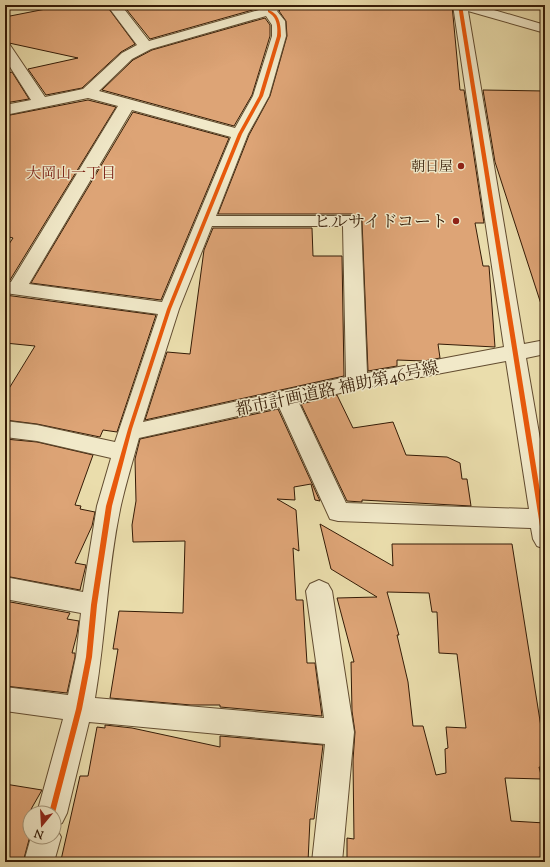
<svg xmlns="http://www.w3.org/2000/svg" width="550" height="867" font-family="'Sorts Mill Goudy','Noto Serif JP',serif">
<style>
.building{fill:#dda476;stroke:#341b06;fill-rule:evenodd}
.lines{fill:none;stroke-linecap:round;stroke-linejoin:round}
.minor-casing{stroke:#624c30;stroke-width:2}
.minor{fill:#f1e9c9;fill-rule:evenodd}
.cycleway-casing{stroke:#f1e9c9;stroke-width:3}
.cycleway{fill:#e8590c;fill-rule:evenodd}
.poi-dot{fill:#8f2418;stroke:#f1e9c9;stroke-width:1.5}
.labels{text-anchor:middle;stroke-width:3;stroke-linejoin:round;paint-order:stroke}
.far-poi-label{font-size:14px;fill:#341b06;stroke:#f1e9c9;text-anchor:end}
.far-neighbourhood-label{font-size:15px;fill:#7a1f14;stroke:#f1e9c9}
.poi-label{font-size:17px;fill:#341b06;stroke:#f1e9c9;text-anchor:end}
.street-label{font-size:17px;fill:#341b06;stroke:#f1e9c9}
</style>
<rect width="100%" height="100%" fill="#eaddac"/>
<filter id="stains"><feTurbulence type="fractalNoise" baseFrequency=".005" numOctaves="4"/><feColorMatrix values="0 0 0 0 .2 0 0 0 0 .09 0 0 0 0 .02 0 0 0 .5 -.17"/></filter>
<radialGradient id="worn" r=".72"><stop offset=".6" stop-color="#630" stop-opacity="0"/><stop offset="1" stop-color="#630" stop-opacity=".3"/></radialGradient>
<g class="building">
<polygon points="78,5 106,5 135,44 121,52 82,88 46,95 28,69 78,58 9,43 5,36 5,17 56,7 57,9"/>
<polygon points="123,5 254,5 256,9 150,39"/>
<polygon points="285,5 452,5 460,90 464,90 484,223 475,223 483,266 489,266 495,347 438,344 440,358 424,361 397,360 397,366 368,371 362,221 359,216 352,214 218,214 249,135 270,96 287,36 286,21 279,11"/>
<polygon points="265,18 270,25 270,36 252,95 234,126 102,90 133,60 152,50"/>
<polygon points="12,72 29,99 5,103 5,74"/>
<polygon points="483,90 545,91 545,304 541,304 495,162"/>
<polygon points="88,100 116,107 10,280 5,280 5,250 13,238 5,236 5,116"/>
<polygon points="133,112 229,138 161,300 31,283"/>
<polygon points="213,228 312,228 313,256 342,256 344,376 145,420 167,352 190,354 204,250"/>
<polygon points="5,295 156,315 117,432 103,430 100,437 37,424 5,420 5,395 35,346 5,343"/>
<polygon points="337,395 353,428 393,422 406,455 447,457 460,463 462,479 467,479 471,506 362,500 362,502 347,501 301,404"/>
<polygon points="278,409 320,501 315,500 311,484 294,487 295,500 277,499 296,510 299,551 293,548 296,600 303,600 307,663 315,663 322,716 220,707 220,705 191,705 110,698 118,649 113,649 119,611 183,613 185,541 133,542 132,525 136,501 135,459 140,439"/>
<polygon points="5,439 37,442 93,455 75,505 81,506 80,509 95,512 92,526 75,563 86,565 80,590 5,576"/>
<path d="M320 524 393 566 392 544H512L541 727H545V767H539L542 779 505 778 511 821 545 823V862H347V838L354 839 353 760 355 732 352 711 351 662H354L337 598 377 597 331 569ZM387 592 429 593 432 612H437L439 653 457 654 466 728 446 727 448 748 445 749 446 773 436 775 423 726H413L408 682 397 635H399Z"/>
<polygon points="5,601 70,613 67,619 79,621 77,634 72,653 75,653 75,657 67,693 5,686"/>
<polygon points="105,725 132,728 220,747 220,736 323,745 314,819 310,819 308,862 88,862 61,860 80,776 88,776 97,727 105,728"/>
<polygon points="5,784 42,790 30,811 30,836 23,862 5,862"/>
</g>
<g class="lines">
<defs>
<path id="minor" d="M107 5H121L149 41 259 10 255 5H284L277 11 285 21 286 36 269 96 248 134 216 216H352L358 217 361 221 367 373 504 347 453 5H477L545 25V33L468 11 524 344 545 340V354L526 358 545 468V549L537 546 533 539 531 528 338 521 330 519 279 407 139 438C133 460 126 483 121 505 107 569 106 634 95 698L324 718 306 591 310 584 319 580 328 584 332 591 354 732 342 862H312L325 744 89 722 67 813 62 823 55 826 61 837 54 862H24L31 837H54V813H37L63 719 5 711V687L68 695 76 657 81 613 5 599V577L83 592 97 506 111 458 37 441 5 437V421L37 425 115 442 158 314 5 293V281L11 282 118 106 88 98 5 115V105L31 100 5 59V44L10 45 45 97 83 89 122 53 137 45ZM266 16 272 25V36L253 96 235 128 99 91 132 59 151 49ZM132 110 231 137 162 302 29 284ZM212 226H343L346 377 143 422 179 309ZM506 361 529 509 346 503 299 403 357 389Z"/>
</defs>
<use href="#minor" class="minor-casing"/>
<use href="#minor" class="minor"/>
<defs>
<g id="cycleway">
<polygon points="458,5 462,5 545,522 545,541 543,541 542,539"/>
<path d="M268 10C280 13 281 26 281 36L263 96 242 134 171 309 132 429 112 506 97 605 92 657 82 709 55 813 54 815V813H49L76 709 86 657 91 605 106 506 128 429 167 309 238 134 259 96 277 36C278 26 277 17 268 12Z"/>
</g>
</defs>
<use href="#cycleway" class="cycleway-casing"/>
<use href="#cycleway" class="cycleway"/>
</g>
<g class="poi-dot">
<circle cx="461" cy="166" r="4"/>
<circle cx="456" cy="221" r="4"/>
</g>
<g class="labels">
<g class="far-poi-label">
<text x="453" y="171">朝日屋</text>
</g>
<g class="far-neighbourhood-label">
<text x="71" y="178">大岡山一丁目</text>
</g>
<g class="poi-label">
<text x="448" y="227">ヒルサイドコート</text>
</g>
<g class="street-label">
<text transform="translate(337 388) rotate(-12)" y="6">都市計画道路 補助第46号線</text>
</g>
</g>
<rect width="550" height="867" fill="none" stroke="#eaddac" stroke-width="20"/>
<rect x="6" y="6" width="538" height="855" fill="none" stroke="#341b06" stroke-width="2"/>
<rect x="10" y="10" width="530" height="847" fill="none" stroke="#341b06"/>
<g transform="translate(42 825) rotate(198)"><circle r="19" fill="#f1e9c9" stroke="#a5977b"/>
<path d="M0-3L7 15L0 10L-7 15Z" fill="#8f2418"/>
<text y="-6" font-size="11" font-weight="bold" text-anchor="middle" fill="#341b06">N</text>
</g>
<rect width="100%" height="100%" filter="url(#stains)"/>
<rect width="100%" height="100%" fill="url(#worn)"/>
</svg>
